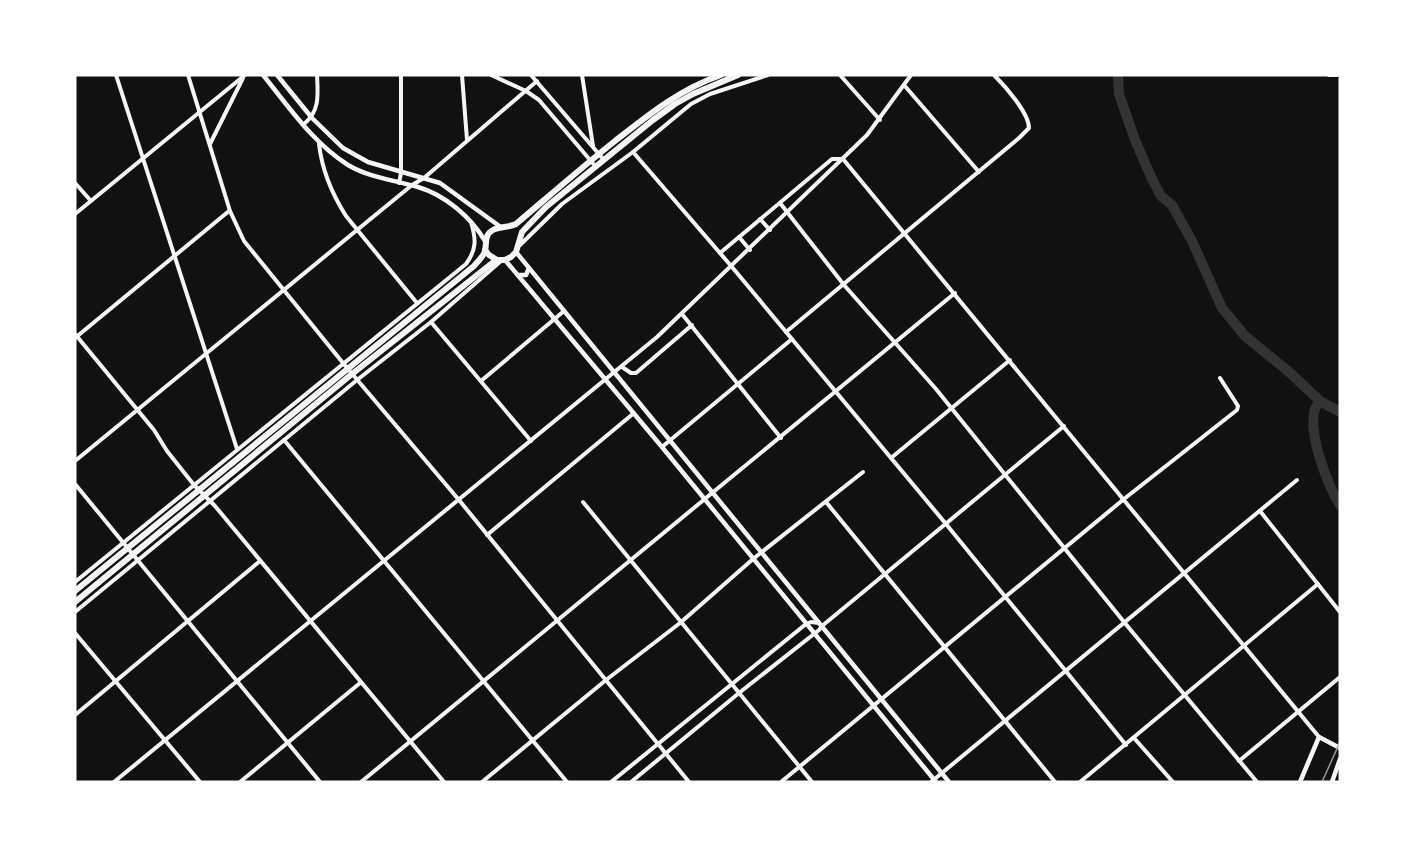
<svg xmlns="http://www.w3.org/2000/svg" width="1415" height="857" font-family="'Open Sans',sans-serif">
<style>
.lines{fill:none;stroke-linecap:round;stroke-linejoin:round}
.river{stroke:#333;stroke-width:10}
.minor{stroke:#f5f5f5;stroke-width:4}
.tertiary{stroke:#f5f5f5;stroke-width:4.5}
.trunk{stroke:#f5f5f5;stroke-width:6}
.rail{stroke:#9a9a9a;stroke-width:1.5}
</style>
<rect width="100%" height="100%" fill="#111"/>
<g class="lines">
<g class="river">
<polyline points="1118,75 1119,94 1135,140 1152,179 1161,196 1172,205 1192,241 1222,308 1245,336 1288,371 1320,401 1340,412"/>
<path d="M1320 401C1318 404 1316 406 1315 409 1307 432 1328 486 1340 505"/>
</g>
<g class="minor">
<polyline points="116,75 237,449"/>
<polyline points="188,75 230,211 244,241 343,363 459,500 689,782"/>
<polyline points="462,75 467,140"/>
<polyline points="491,75 526,91 539,100 596,167"/>
<polyline points="531,75 604,160"/>
<polyline points="582,75 593,146"/>
<polyline points="840,75 880,120"/>
<polyline points="1329,75 1337,75"/>
<polyline points="904,85 979,172"/>
<path d="M304 124C320 111 318 95 317 75"/>
<polyline points="210,144 243,78"/>
<path d="M319 144C322 170 332 194 346 216L417 303"/>
<polyline points="633,152 732,267 946,524 1126,745"/>
<polyline points="75,183 91,201"/>
<polyline points="399,183 401,173 401,75"/>
<polyline points="780,203 844,285 936,389 1124,622 1257,782"/>
<polyline points="75,214 245,75"/>
<polyline points="760,219 770,230"/>
<polyline points="739,237 750,250"/>
<polyline points="520,245 562,204 633,152 691,104 710,94 768,75"/>
<polyline points="720,253 832,159 843,159 1319,737"/>
<polyline points="682,314 781,438"/>
<polyline points="431,322 531,441"/>
<path d="M786 332 1019 138 1029 128C1029 113 1005 86 994 75"/>
<polyline points="75,334 154,430 167,451 194,485 215,506 444,782"/>
<polyline points="75,338 229,211"/>
<polyline points="622,367 631,373 636,373 692,325"/>
<polyline points="481,381 564,311"/>
<polyline points="284,440 567,782"/>
<polyline points="662,447 792,339"/>
<polyline points="891,458 1010,360"/>
<polyline points="75,461 412,185 424,178 537,81"/>
<polyline points="75,484 320,782"/>
<polyline points="583,502 812,782"/>
<polyline points="826,502 1055,782"/>
<polyline points="1260,511 1340,612"/>
<polyline points="487,535 634,413"/>
<path d="M75 582 466 264C477 249 476 239 471 222"/>
<polyline points="75,612 357,380 431,322 501,261"/>
<polyline points="75,633 200,782"/>
<polyline points="75,715 260,561"/>
<polyline points="1134,738 1173,782"/>
<polyline points="1239,761 1340,677"/>
<polyline points="114,782 657,337 867,135 911,75"/>
<polyline points="240,782 360,683"/>
<polyline points="361,782 955,293"/>
<polyline points="482,782 606,680 680,623 753,559 863,472"/>
<polyline points="611,782 806,624 811,622 819,623"/>
<polyline points="631,782 739,693 819,630 822,626 1064,426"/>
<polyline points="781,782 1124,499 1237,410 1238,406 1220,378"/>
<polyline points="931,782 1297,480"/>
<polyline points="1080,782 1318,584"/>
</g>
<g class="tertiary">
<path d="M263 75C289 107 313 143 348 165 370 178 395 180 418 187 445 195 471 217 485 241"/>
<polyline points="277,75 312,118 343,148 368,162 440,183 502,228"/>
<polyline points="516,252 949,782"/>
<polyline points="505,260 662,447 936,782"/>
<polyline points="518,275 526,275 529,268"/>
<polyline points="1300,782 1319,737 1340,748"/>
<polyline points="1332,782 1340,759"/>
</g>
<g class="trunk">
<polyline points="485,250 489,255 497,260 505,260 511,257 516,252 522,232 546,207 653,120 675,104 693,94 738,75"/>
<path d="M75 591 474 266C477 262 484 256 485 251 487 242 484 235 493 230 500 226 508 228 516 224 549 196 581 168 615 141 648 115 680 89 721 75"/>
<polyline points="75,602 352,374 496,260"/>
</g>
<polyline class="rail" points="1322,782 1340,742"/>
</g>
<rect width="1415" height="857" fill="none" stroke="#ffffff" stroke-width="153"/>
</svg>
